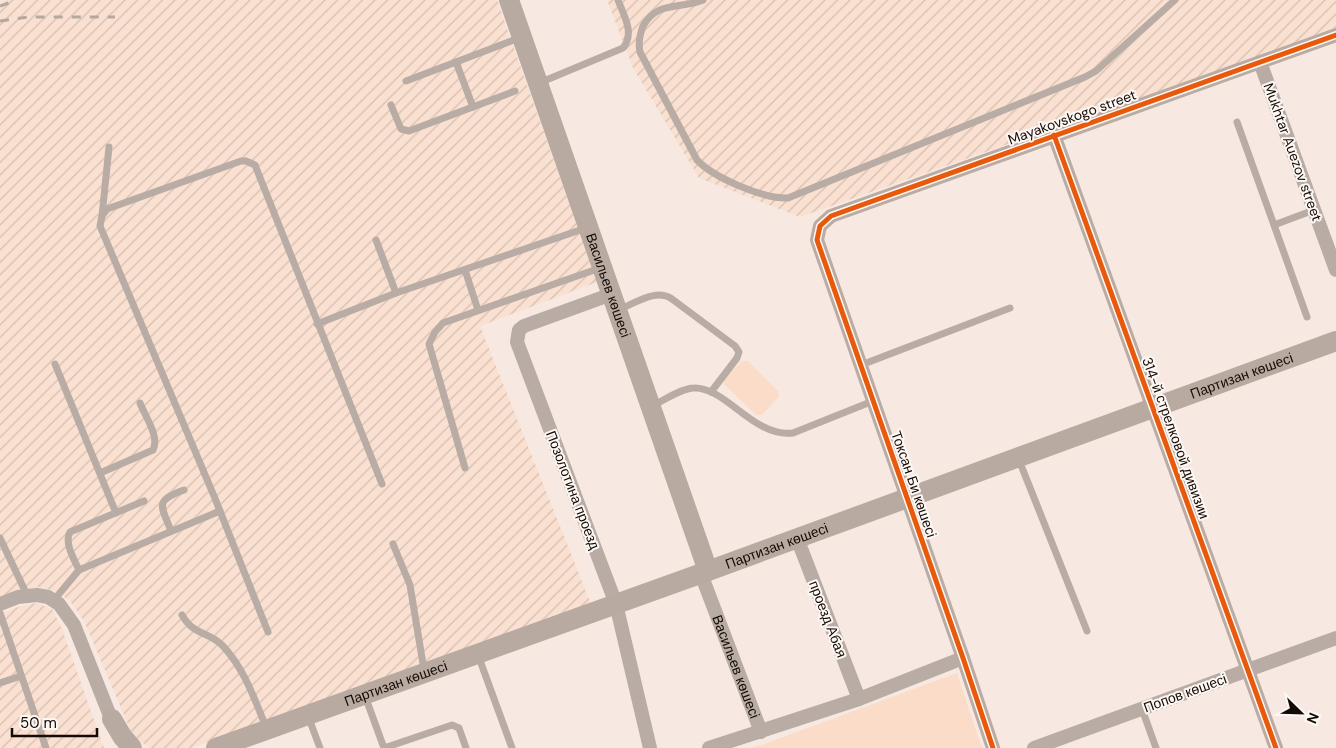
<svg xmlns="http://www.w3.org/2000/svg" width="1336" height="748" font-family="'DM Sans',sans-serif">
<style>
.industrial{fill:url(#industrial-furrows)}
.garden{fill:#fbdcc9}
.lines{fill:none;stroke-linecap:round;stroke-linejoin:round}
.lane{stroke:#b8aca4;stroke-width:7}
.street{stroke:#b8aca4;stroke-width:14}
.secondary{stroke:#b8a9a1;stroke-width:20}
.rail{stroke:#b4a8a1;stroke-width:3;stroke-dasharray:9 9;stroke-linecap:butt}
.cycleway-casing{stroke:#fef8f5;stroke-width:8}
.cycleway{stroke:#e8590c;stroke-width:5}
.labels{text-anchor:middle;stroke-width:4;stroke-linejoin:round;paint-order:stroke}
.street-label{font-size:14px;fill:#140b06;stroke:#fef8f5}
</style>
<defs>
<pattern id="industrial-furrows" width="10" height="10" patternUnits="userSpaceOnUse" patternTransform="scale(1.25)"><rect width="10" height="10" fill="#fae0d0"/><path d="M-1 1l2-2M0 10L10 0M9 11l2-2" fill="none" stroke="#d5bfb1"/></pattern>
</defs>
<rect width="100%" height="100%" fill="#f7e9e1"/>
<g class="industrial">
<polygon points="4,0 497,0 597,282 480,326 591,604 192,748 151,748 138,740 130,729 84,621 70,601 55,591 38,587 0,596 0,2"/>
<polygon points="607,0 1336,0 1336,29 800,217 699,178 633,68"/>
<polygon points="37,603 52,609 62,629 104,748 0,748 0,613 21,606"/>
</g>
<g class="garden">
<polygon points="742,361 748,361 778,391 779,397 762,415 756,415 724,384 724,379"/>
<polygon points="957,673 982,748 748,748 761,745"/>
</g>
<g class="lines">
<g class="lane">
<path d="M703 0C679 10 658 0 643 26 640 35 638 42 640 52L697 160C714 178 764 199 788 198L1085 77 1096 71 1175 0"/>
<polyline points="456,62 473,107"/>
<polyline points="406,81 519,38"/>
<path d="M539 83 623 48C635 33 624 16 618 0"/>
<polyline points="391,105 401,129 409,131 515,91"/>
<polyline points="1237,122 1307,317"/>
<polyline points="102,216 109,147"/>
<polyline points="1274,225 1314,210"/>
<polyline points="376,240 396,293"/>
<polyline points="465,270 478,310"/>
<path d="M620 309C636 303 656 288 672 299L735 346 739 352 737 358 711 392"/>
<polyline points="317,324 396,293 586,228"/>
<polyline points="55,364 116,513"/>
<polyline points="861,365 1010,308"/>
<path d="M651 407C662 401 682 388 694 388 726 387 754 438 793 433L873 401"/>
<polyline points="1019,460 1087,631"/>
<polyline points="465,468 429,344 435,332 443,323 600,268"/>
<path d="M100 473 153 450C160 437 145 416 140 403"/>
<path d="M171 531C161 505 154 501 184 490"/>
<polyline points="0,538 27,595"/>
<polyline points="393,544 410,585 424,670"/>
<path d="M79 570C74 559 64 543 70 532L144 501"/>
<polyline points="54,600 79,570 220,511"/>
<polyline points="0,613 46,748"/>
<path d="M182 615C194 636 208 631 222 645 244 668 254 698 266 727"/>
<polyline points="268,632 214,496 100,226 102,216 107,209 241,161 246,161 255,165 382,484"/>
<polyline points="478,655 512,748"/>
<polyline points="0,683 21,676"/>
<polyline points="365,696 384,748"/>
<polyline points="1142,709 1156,748"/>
<polyline points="308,716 320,748"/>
<polyline points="384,748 452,725 459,728 466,748"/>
</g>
<g class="street">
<polyline points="1260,62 1336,270"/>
<polyline points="1054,135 1276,748"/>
<polyline points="612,294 524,326 519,330 517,342 616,604 650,748"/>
<polyline points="797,538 859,699"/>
<path id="s1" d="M701 574 761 732"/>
<polyline points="0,604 18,597 37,595 48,597 59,604 74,625 114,726"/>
<polyline points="709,748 859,699 963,658"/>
<polyline points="993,748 963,658 817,240 820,226 831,216 1336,35"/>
<polyline points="1034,748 1336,638"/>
</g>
<g class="secondary">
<path id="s2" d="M509 0 708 571"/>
<polyline points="112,719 122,736 132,748"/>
<path id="s3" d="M216 748 708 571 1336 341"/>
</g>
<g class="rail">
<polyline points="0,6 17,0"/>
<polyline points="0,21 29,17 115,17"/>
</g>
<defs>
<g id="cycleway">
<polyline points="1054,135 1276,748"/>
<polyline points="993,748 963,658 817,240 820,226 831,216 1336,35"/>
</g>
</defs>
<use href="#cycleway" class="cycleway-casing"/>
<use href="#cycleway" class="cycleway"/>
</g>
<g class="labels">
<g class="street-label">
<text transform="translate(1072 117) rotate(-20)" y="5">Mayakovskogo street</text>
<text transform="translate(1293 152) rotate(70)" y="5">Mukhtar Auezov street</text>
<text dy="5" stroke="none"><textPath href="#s2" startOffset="302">Васильев көшесі</textPath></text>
<text dy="5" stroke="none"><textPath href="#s3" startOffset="1091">Партизан көшесі</textPath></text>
<text transform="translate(1176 438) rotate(70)" y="5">314-й стрелковой дивизии</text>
<text transform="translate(914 484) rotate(71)" y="5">Токсан Би көшесі</text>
<text transform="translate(573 490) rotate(69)" y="5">Позолотина проезд</text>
<text dy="5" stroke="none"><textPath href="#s3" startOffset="596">Партизан көшесі</textPath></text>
<text transform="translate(828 619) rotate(69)" y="5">проезд Абая</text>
<text dy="5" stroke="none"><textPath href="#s1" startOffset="99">Васильев көшесі</textPath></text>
<text dy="5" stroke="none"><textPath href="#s3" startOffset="191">Партизан көшесі</textPath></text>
<text transform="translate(1185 693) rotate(-20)" y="5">Попов көшесі</text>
</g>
</g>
<g transform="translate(1301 713) rotate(113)" stroke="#fef8f5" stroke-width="4" paint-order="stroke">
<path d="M0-4L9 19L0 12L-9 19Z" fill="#140b06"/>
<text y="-8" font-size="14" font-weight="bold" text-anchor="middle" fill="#140b06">N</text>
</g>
<path d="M12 728v8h85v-8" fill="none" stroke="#140b06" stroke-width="2.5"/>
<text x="20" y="728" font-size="15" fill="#140b06" stroke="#fef8f5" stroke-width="4" paint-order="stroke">50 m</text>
</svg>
